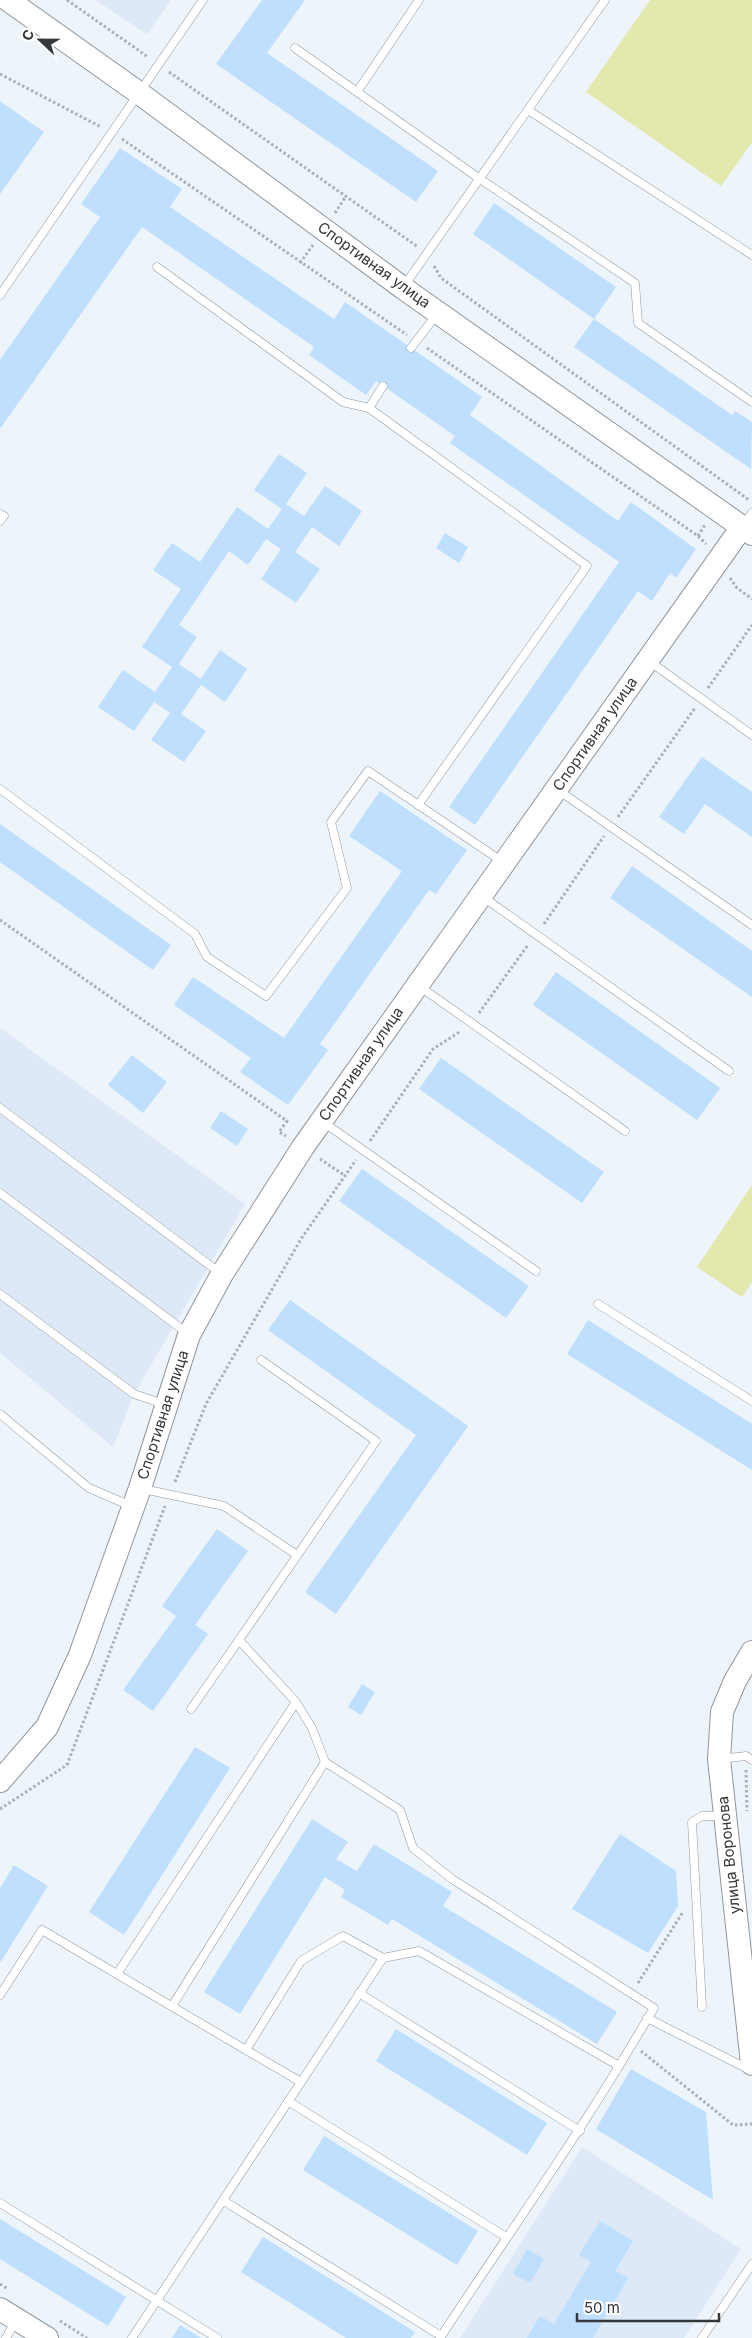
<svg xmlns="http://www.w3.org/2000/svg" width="752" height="2338" font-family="Inter,sans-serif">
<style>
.built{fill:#dde9f6}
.green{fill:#e3e8ac}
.building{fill:#bfdfff}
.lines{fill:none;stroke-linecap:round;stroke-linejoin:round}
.lane-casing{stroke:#90969d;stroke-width:9}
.secondary-casing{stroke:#90969d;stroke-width:24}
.path{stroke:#aab0b5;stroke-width:3;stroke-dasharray:2.5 2.5;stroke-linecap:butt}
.lane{stroke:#fff;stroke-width:8}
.secondary{stroke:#fff;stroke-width:22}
.labels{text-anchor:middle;stroke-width:4.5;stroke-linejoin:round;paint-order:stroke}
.street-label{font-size:15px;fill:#35383b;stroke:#fff}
</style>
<rect width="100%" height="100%" fill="#edf4fa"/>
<g class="built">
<polygon points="96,0 171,0 147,34"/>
<polygon points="0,1028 245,1204 134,1394 113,1447 0,1353"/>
<polygon points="582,2147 741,2249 684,2338 460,2338"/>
</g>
<g class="green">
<polygon points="650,0 752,0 752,142 721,186 586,92"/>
<polygon points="752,1185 752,1282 742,1297 697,1267"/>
</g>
<g class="building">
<polygon points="262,0 305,0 267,53 438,171 416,202 216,64"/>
<polygon points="0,101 44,132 0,194"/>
<polygon points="120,148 182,189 170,207 334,319 345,302 482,397 470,415 618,521 631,502 696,549 676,578 670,573 652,601 638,591 475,825 449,807 619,562 450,443 455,436 376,381 366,395 309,355 314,347 142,227 0,429 0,360 100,217 81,204"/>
<polygon points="494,203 616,287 594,319 473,234"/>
<polygon points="594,319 732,415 735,411 752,422 751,469 574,347"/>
<polygon points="279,454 307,473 286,504 304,516 325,486 362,511 339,546 312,527 295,552 320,569 296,603 261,579 281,549 266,539 248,565 229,551 179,625 197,637 179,664 201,679 220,650 247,669 225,702 201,685 181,714 206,731 184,762 151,740 170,713 154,702 134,731 98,707 123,670 155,692 172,667 142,647 181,589 153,570 172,543 200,562 237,507 268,529 282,509 254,490"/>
<polygon points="445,533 468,547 459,563 436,548"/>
<polygon points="702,757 752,792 752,837 705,804 684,834 659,817"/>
<polygon points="380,791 467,850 436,894 429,890 320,1044 328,1050 288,1105 240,1072 251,1058 174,1005 193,977 284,1038 402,871 349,836"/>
<polygon points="0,824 171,945 153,970 0,862"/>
<polygon points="632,866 752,951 752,997 610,898"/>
<polygon points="556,972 720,1088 697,1120 533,1005"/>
<polygon points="132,1055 167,1082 143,1113 108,1085"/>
<polygon points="441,1058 604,1172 582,1203 419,1089"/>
<polygon points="221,1111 248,1129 237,1146 210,1128"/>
<polygon points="362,1169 529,1286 506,1318 339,1201"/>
<polygon points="290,1300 468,1426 336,1614 305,1592 416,1435 268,1330"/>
<polygon points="588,1320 752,1424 752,1470 567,1354"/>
<polygon points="217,1529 248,1551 195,1625 208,1634 153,1711 123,1690 176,1616 162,1606"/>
<polygon points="362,1684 375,1692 361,1715 348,1707"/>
<polygon points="195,1747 230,1768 124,1935 89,1912"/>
<polygon points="312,1819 348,1842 336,1859 357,1871 374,1844 452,1892 443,1906 617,2012 597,2044 392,1919 388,1925 341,1897 345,1890 325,1877 240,2014 204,1992"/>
<polygon points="620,1834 676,1871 678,1906 648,1953 572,1909"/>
<polygon points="14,1865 48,1886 0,1963 0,1888"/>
<polygon points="396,2029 547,2123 527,2155 376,2061"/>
<polygon points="631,2069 706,2112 713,2200 596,2129"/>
<polygon points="324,2136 478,2231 457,2265 303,2170"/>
<polygon points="0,2219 126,2297 108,2326 0,2259"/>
<polygon points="600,2221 633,2241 615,2271 628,2278 593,2338 527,2338 540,2316 554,2324 591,2262 579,2255"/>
<polygon points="263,2237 415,2332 411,2338 346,2338 241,2272"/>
<polygon points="527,2249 544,2259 530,2283 513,2274"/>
<polygon points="180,2325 201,2338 172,2338"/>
</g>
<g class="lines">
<defs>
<g id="lane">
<polyline points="295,48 480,179 635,283 638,323 752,402"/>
<polyline points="357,92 419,0"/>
<polyline points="528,110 752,255"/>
<polyline points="157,267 343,402 369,408 587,566 418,805"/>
<polyline points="404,286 605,0"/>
<polyline points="0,295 203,0"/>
<polyline points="411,348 437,314"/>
<polyline points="369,408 383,386"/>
<polyline points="0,514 4,516 0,521"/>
<polyline points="743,526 752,513"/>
<polyline points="649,661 752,735"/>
<polyline points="0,789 195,934 207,957 266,996 347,888 331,822 368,771 503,862"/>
<polyline points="558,790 752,925"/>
<polyline points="483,897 729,1071"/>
<polyline points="419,986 625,1131"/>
<polyline points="0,1108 220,1273"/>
<polyline points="323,1122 536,1271"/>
<polyline points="0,1193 187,1333"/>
<polyline points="0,1294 134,1394 164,1404"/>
<polyline points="598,1304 752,1401"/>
<polyline points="0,1414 89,1488 131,1506"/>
<polyline points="143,1489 224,1506 297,1555"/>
<polyline points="191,1709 239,1640"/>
<polyline points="720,1759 746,1756 752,1760"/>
<polyline points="117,1974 296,1702"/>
<polyline points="359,1993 580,2131"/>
<polyline points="0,1995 42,1930 246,2050 301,1961 343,1936 383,1958"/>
<polyline points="172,2006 325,1762 312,1728 296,1702 239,1640 376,1441 261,1360"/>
<polyline points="702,2007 692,1822 702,1816 723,1816"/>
<polyline points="647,2018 750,2070"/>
<polyline points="246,2050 301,2082"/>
<polyline points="288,2101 506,2237"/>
<polyline points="224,2201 441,2336"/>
<polyline points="0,2203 217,2338"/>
<polyline points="6,2338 16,2320"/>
<polyline points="132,2338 383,1958 419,1951 619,2066 654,2008 452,1879 413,1848 400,1810 325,1762"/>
<path d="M440 2338C499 2247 563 2159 619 2066"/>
<polyline points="702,2338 752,2264"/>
</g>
<g id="secondary">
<polyline points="8,0 139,93 403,288 752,534"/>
<polyline points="752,1652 735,1681 722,1712 719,1759 752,2064"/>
<polyline points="0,1781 47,1727 80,1655 140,1488 189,1335 222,1274 303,1147 742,527"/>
<polyline points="0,2309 47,2338"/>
</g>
</defs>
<use href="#lane" class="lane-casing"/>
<use href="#secondary" class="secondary-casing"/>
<g class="path">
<polyline points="67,0 148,57"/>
<polyline points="169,72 418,247"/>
<polyline points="0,74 101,127"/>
<polyline points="122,139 407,335"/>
<polyline points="335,213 346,196"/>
<polyline points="300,263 313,245"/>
<polyline points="434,266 441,278 749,500"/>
<polyline points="427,348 698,536 706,544"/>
<polyline points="698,536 705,525"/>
<polyline points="730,578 737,588 752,599"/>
<polyline points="708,688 752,625"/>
<polyline points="618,817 695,708"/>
<polyline points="0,920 287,1121 279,1132 286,1136"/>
<polyline points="544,924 604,836"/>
<polyline points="479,1013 528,945"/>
<polyline points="370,1141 433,1049 461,1031"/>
<polyline points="320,1159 344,1175"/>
<polyline points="175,1482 206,1404 301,1239 356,1160"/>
<polyline points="746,1770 747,1811"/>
<polyline points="0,1809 67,1765 165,1506"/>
<polyline points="638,1983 683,1912"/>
<polyline points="641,2051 733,2125 752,2124"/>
<polyline points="0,2284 8,2289"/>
<polyline points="60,2321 87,2338"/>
</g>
<use href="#lane" class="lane"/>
<use href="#secondary" class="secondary"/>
</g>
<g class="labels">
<g class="street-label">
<text transform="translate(374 265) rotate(36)" y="5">Спортивная улица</text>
<text transform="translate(595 734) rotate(-55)" y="5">Спортивная улица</text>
<text transform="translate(361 1064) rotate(-55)" y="5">Спортивная улица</text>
<text transform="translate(163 1415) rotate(-72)" y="5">Спортивная улица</text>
<text transform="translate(729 1855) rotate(-96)" y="5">улица Воронова</text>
</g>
</g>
<g transform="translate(40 40) rotate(292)" stroke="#ffffff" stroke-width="4" paint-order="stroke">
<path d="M0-4L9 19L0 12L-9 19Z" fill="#35383b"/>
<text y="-8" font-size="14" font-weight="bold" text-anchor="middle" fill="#35383b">С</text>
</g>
<path d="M577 2313v8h142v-8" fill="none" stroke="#35383b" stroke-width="2.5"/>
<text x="584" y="2313" font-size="15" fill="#35383b" stroke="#ffffff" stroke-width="4" paint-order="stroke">50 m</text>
</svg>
